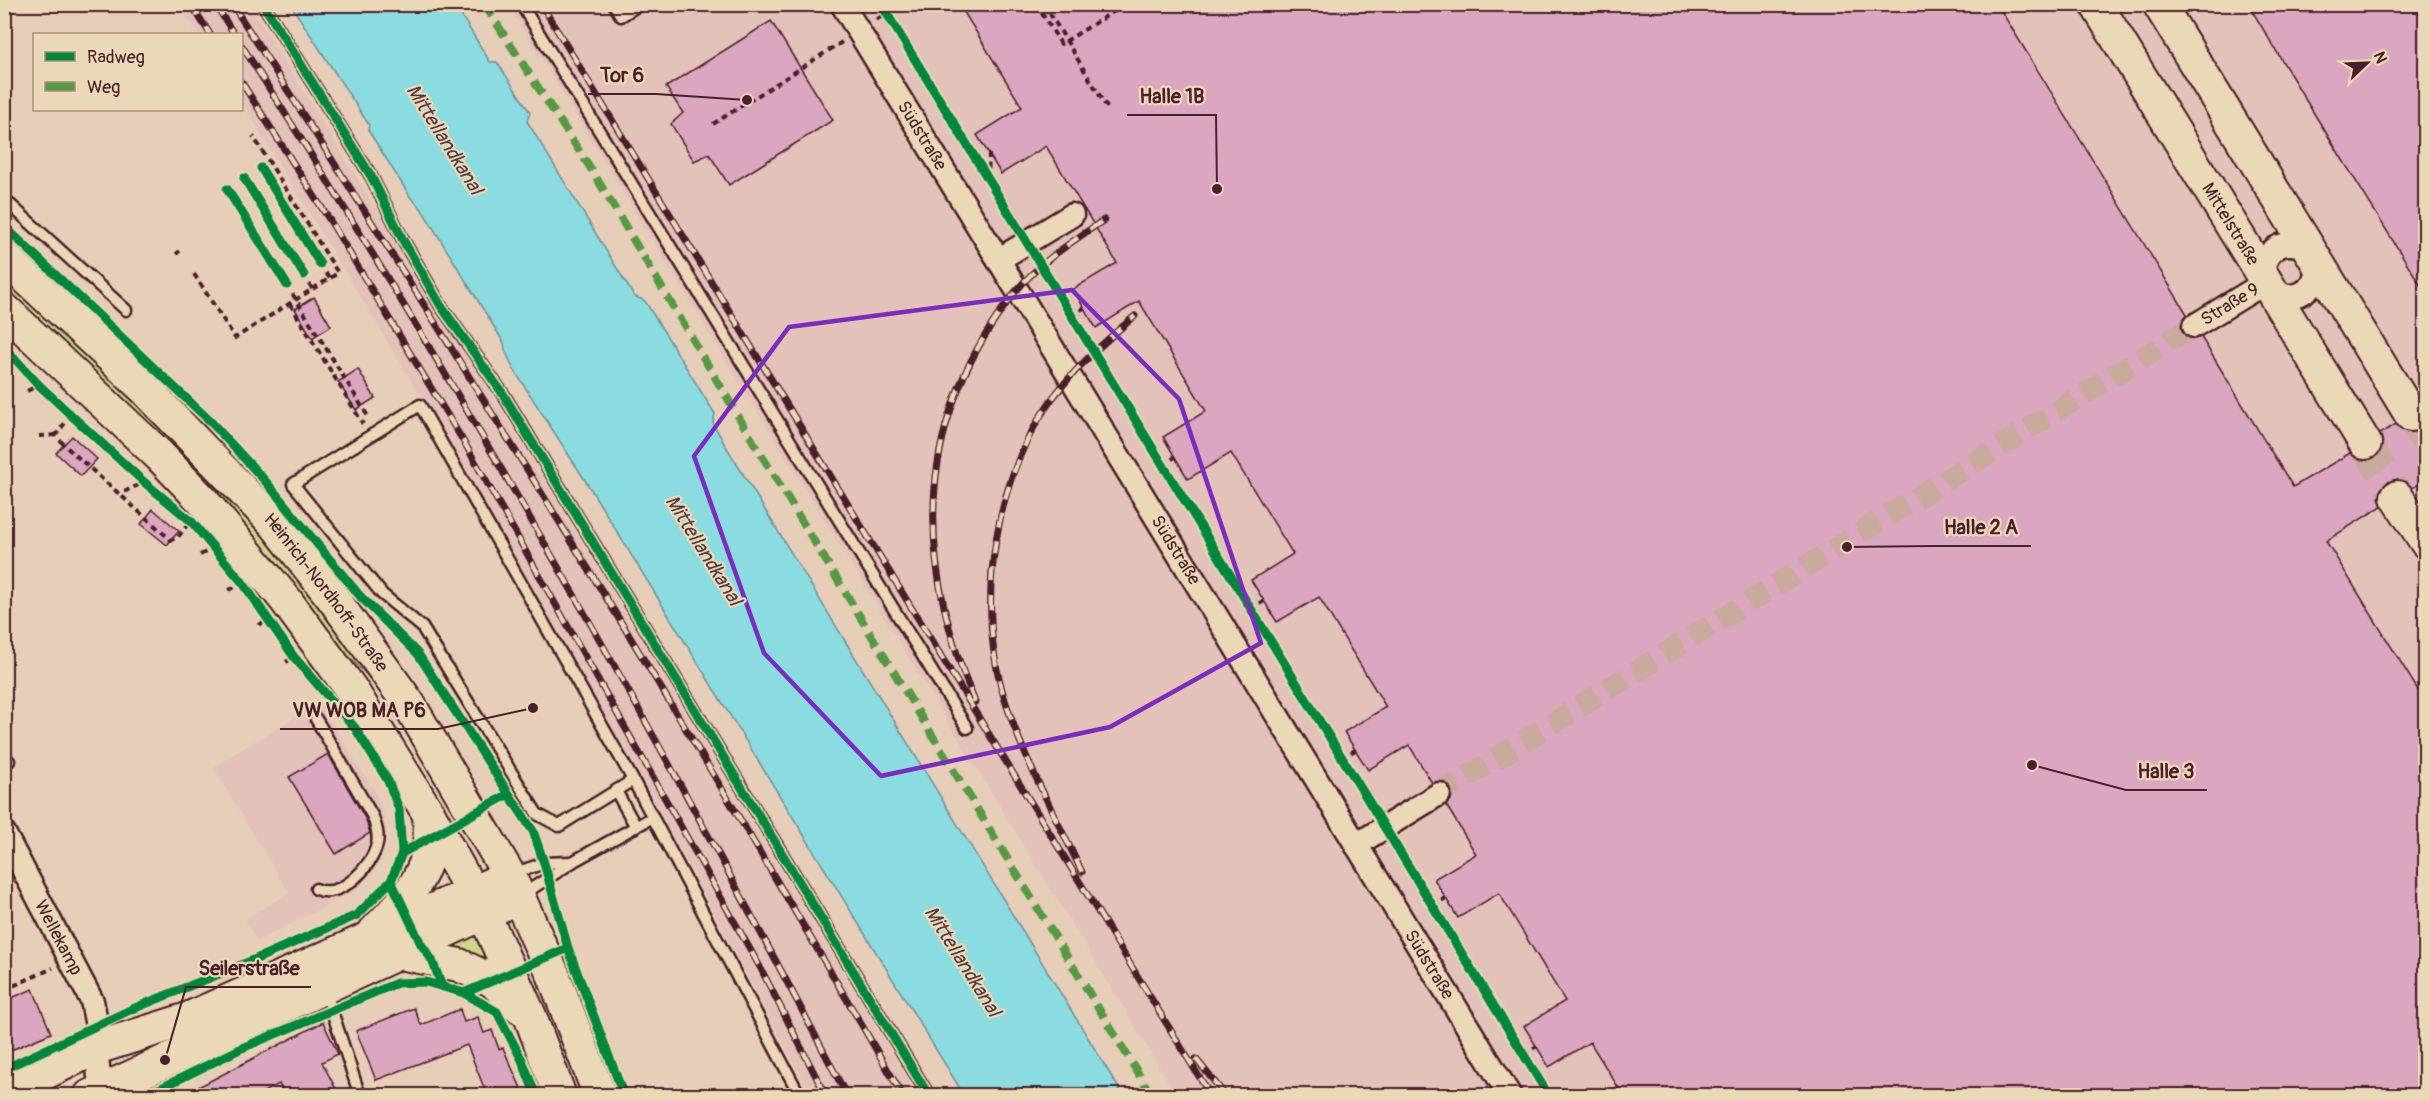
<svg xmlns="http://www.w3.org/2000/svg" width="2430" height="1100" font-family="Pangolin,sans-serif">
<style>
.built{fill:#e3c2ba}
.green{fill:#cbd689;stroke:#8a7a5a;stroke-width:1.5}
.water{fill:#8adce1;stroke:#709098;stroke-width:1.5}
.building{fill:#dba6c0;stroke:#4a1f2b;stroke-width:1.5}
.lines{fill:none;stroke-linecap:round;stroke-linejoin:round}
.street-tunnel{stroke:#c8ab9c;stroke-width:22;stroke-dasharray:22 11;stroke-linecap:butt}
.secondary-tunnel{stroke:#c8ab9c;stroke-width:32;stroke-dasharray:32 16;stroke-linecap:butt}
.lane-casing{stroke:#4a1f2b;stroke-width:15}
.street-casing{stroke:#4a1f2b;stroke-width:27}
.secondary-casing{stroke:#4a1f2b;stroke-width:36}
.path{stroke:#4a1f2b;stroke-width:4;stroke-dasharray:6 4.5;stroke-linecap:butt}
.lane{stroke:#ead8b6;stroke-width:10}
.street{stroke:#ead8b6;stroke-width:22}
.secondary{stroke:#ead8b6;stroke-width:32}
.rail-casing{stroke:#4a1f2b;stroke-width:7}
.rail{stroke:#ead8b6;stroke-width:4.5;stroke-dasharray:14;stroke-linecap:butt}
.quiet{stroke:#559a41;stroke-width:8;stroke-dasharray:15 8;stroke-linecap:butt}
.cycleway-casing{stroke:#ead8b6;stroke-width:13}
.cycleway{stroke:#00873e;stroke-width:9}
.marked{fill:none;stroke:#7b2cbf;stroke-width:4.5;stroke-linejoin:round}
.labels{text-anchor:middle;stroke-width:4.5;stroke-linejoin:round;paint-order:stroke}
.street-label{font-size:18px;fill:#4a1f2b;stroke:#ead8b6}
.water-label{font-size:20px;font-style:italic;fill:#543b46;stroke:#ead8b6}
.leader{fill:none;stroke:#4a1f2b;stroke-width:2}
.callout-dot{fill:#4a1f2b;stroke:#ead8b6;stroke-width:2}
.callout-label{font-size:20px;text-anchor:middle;font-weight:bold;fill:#4a1f2b;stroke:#ead8b6;stroke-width:4.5;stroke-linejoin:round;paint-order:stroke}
</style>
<rect width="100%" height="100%" fill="#e7ceb8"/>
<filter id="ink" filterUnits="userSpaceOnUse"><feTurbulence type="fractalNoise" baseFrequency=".0167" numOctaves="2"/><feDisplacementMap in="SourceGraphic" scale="12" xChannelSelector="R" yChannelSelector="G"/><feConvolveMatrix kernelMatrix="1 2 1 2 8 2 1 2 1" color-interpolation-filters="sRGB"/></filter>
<g filter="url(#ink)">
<g class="built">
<polygon points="178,5 250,5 520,440 917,1095 811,1095 645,785 543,606 411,380 242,103 242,34 198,34"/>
<polygon points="508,5 2425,5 2425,1095 1177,1095"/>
<polygon points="319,703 376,794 383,813 386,830 385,846 379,863 369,877 357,890 257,941 245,919 289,893 213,767"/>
</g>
<g class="green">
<polygon points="4,273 135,395 287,557 382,685 410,736 379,688 332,639 125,404 5,293"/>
<polygon points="477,928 495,964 437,950"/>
</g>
<polygon class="water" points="291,5 455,5 490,62 497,62 530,112 527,121 634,296 645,301 715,414 713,423 724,443 1123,1095 964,1095 590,488 514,370 505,350 504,343 421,208 411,198 368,130 369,125"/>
<g class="building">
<polygon points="959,4 1997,4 2187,314 2181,326 2183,333 2194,339 2201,337 2293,487 2350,453 2356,458 2365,461 2375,458 2380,452 2383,443 2380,434 2396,424 2402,430 2411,433 2420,431 2426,425 2426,480 2412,488 2405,481 2397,479 2388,482 2381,489 2379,498 2382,506 2326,541 2426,703 2426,1095 1623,1095 1590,1042 1549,1067 1524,1026 1565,1001 1499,893 1458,918 1434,879 1476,854 1446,805 1451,800 1451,787 1445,782 1432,783 1409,745 1368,770 1344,732 1386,707 1319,597 1277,622 1251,580 1293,554 1231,453 1188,479 1163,437 1206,411 1139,301 1096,328 1084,308 1073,289 1117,263 1046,146 1001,174 977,135 1022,107"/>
<polygon points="2248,4 2426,4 2426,294 2310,107"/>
<polygon points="771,21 833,120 729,185 709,154 694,161 671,124 683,113 666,87"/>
<polygon points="314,297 331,326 312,338 295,309"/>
<polygon points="358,369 375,398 356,410 338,382"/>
<polygon points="72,436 97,459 81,476 56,453"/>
<polygon points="153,509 179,531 167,545 141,524"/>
<polygon points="328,754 366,820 370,833 336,854 289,777"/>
<polygon points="33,989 51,1033 4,1053 4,1001"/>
<polygon points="414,1008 421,1025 460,1009 464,1022 478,1017 484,1033 492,1030 499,1049 503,1048 524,1095 487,1095 467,1045 376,1080 356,1031"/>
<polygon points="323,1022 338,1054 322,1062 339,1095 285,1095 279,1084 258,1095 183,1095"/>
</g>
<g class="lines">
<polyline class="street-tunnel" points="1439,794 2194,326"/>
<g class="secondary-tunnel">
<polyline points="2411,415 2426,440"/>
<polyline points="2365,443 2397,497"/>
</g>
<defs>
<g id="lane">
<polyline points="263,4 371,176 403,240 441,306 503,394 929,1096"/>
<polyline points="521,4 967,728"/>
<polyline points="614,4 621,16 640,4"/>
<polyline points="4,199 126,310"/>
<polyline points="4,763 9,761"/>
<polyline points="633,780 559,826 537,814 422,627 382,594 293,484 420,405 633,780 800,1096"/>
<polyline points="616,791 636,827"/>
<polyline points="510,875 544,863 571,862"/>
<path d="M316 889C340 900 372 867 377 844 379 835 376 826 373 817L316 719"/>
<polyline points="522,895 574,861 653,817"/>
<polyline points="325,990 360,1096"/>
</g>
<g id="street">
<path id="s1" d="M842 4 1510 1096"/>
<circle cx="2290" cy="270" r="26"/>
<polyline points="998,260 1072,215"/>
<path id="s2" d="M2194 326 2266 282"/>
<path id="s3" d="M4 833 92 1001 97 1026 96 1048 101 1096"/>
<polyline points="1356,845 1439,794"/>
</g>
<g id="secondary">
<path id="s4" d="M2096 4 2365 443"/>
<polyline points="2159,4 2411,415"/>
<path id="s5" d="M4 257 143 387 275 524 335 601 409 704 509 875 553 974 600 1096"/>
<polyline points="4,309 160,456 202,500 285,599 351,689 429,814 484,914 530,1016 560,1096"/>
<polyline points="2397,497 2426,542"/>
<path d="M375 931C394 912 416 890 425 864 431 848 430 830 429 814"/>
<polyline points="400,953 459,965 493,981 521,1008"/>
<polyline points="4,1093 96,1048 185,1020 491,884"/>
<polyline points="90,1096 502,905"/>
</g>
</defs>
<use href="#lane" class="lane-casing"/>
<use href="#street" class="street-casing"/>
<use href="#secondary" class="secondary-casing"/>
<g class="path">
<polyline points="1036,4 1061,44 1126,4"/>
<polyline points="1044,4 1108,109"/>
<polyline points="876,20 900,4"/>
<polyline points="713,124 842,42"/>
<polyline points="988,180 989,154"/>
<polyline points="176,254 180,251"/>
<polyline points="320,264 330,279"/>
<polyline points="194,274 235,338 338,273 253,136"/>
<polyline points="304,275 313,290"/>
<polyline points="287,285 369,418"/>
<polyline points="290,304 363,424"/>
<polyline points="1071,315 1084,308"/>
<polyline points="27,391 39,385"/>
<polyline points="71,415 56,435 64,445 171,540 178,537 189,523"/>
<polyline points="39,436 56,435"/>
<polyline points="1163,465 1175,457"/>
<polyline points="124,492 144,482"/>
<polyline points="200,555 210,550"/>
<polyline points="229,590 240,585"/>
<polyline points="1251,609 1264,601"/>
<polyline points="259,625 268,620"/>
<polyline points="286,662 294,657"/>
<polyline points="1342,758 1355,750"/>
<polyline points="1433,906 1446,898"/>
<polyline points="4,990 53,968"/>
<polyline points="1524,1054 1537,1046"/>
</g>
<use href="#lane" class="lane"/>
<use href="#street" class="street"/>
<use href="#secondary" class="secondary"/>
<defs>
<g id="rail">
<polyline points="191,4 210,34"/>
<polyline points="215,4 234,34"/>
<path d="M232 4C464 363 689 726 903 1096"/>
<polyline points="541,4 1211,1096"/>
<path d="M242 46C461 386 660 737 847 1096"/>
<polyline points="242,83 329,219 468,449 760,967 826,1096"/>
<path d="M975 702C914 557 915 419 1016 291 1040 262 1073 241 1104 220"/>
<path d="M1082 872C1054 813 1020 753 1002 690 976 598 996 476 1052 399 1076 367 1105 341 1135 316"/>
<polyline points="1196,1059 1226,1096"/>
</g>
</defs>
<use href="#rail" class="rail-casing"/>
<use href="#rail" class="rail"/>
<polyline class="quiet" points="484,4 593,172 753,441 1152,1096"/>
<defs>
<g id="cycleway">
<polyline points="263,4 371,176 403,240 441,306 503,394 929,1096"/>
<polyline points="881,4 1549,1096"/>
<polyline points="261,168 320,264"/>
<polyline points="244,178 304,275"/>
<polyline points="227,189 287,285"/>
<polyline points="4,226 210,421 267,483 360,596 418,654 533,831 544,863 568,948 624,1096"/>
<polyline points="4,347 39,385 71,415 144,482 191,521 243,583 294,657 355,728 372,755 388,781 399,809 402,853 391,881 357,915 256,959 130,1010 4,1069"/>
<polyline points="402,853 509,794"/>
<polyline points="391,881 421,944 432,960 442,986"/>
<polyline points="464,993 568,948"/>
<polyline points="145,1096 242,1048 397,983 426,982 464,993 497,1012 522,1060 536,1096"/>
</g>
</defs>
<use href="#cycleway" class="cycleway-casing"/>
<use href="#cycleway" class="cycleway"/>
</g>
</g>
<path class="marked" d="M1072 290 1179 399 1261 643 1110 727 881 776 764 653 694 456 789 327Z"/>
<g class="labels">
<g class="street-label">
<text dy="6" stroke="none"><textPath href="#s1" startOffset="154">Südstraße</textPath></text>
<text dy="6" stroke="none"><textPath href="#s4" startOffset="258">Mittelstraße</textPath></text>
<text dy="6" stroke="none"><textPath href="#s2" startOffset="42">Straße 9</textPath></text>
<text dy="6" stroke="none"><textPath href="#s1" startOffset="640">Südstraße</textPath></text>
<text dy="6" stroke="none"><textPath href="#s5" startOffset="466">Heinrich-Nordhoff-Straße</textPath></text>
<text dy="6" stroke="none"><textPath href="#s3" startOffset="118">Wellekamp</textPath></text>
<text dy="6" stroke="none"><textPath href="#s1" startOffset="1126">Südstraße</textPath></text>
</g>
<g class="water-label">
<text transform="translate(445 139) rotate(58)" y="7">Mittellandkanal</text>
<text transform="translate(704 550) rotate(58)" y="7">Mittellandkanal</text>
<text transform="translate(963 961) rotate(58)" y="7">Mittellandkanal</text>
</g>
</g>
<path class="leader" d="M747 100L656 94H588M1217 189L1216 115H1127M1847 547L1932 546H2031M533 708L438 729H280M2032 765L2126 790H2207M165 1060L186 987H311"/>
<g class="callout-dot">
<circle cx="747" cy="100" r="6"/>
<circle cx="1217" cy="189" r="6"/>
<circle cx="1847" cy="547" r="6"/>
<circle cx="533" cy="708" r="6"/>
<circle cx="2032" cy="765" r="6"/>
<circle cx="165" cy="1060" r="6"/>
</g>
<g class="callout-label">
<text x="622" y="82">Tor 6</text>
<text x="1172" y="103">Halle 1B</text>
<text x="1981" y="534">Halle 2 A</text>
<text x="359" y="717">VW WOB MA P6</text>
<text x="2166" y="778">Halle 3</text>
<text x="249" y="975">Seilerstraße</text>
</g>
<rect width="2430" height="1100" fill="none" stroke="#ead8b6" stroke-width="24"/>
<rect x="12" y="12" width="2406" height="1076" fill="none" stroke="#4a1f2b" stroke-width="2" filter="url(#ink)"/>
<rect x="33" y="33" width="210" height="78" fill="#ead8b6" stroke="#aa8e7e" stroke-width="1.5"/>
<rect x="45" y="52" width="30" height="9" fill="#00873e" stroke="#aa8e7e" stroke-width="1.5"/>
<text x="87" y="63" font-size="18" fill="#4a1f2b">Radweg</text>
<rect x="45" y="82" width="30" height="9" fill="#559a41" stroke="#aa8e7e" stroke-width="1.5"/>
<text x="87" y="93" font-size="18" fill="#4a1f2b">Weg</text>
<g transform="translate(2367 63) rotate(67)" stroke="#ead8b6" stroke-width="4.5" paint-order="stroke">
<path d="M0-4.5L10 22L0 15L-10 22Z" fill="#4a1f2b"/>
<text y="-9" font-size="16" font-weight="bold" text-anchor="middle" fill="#4a1f2b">N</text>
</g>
</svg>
